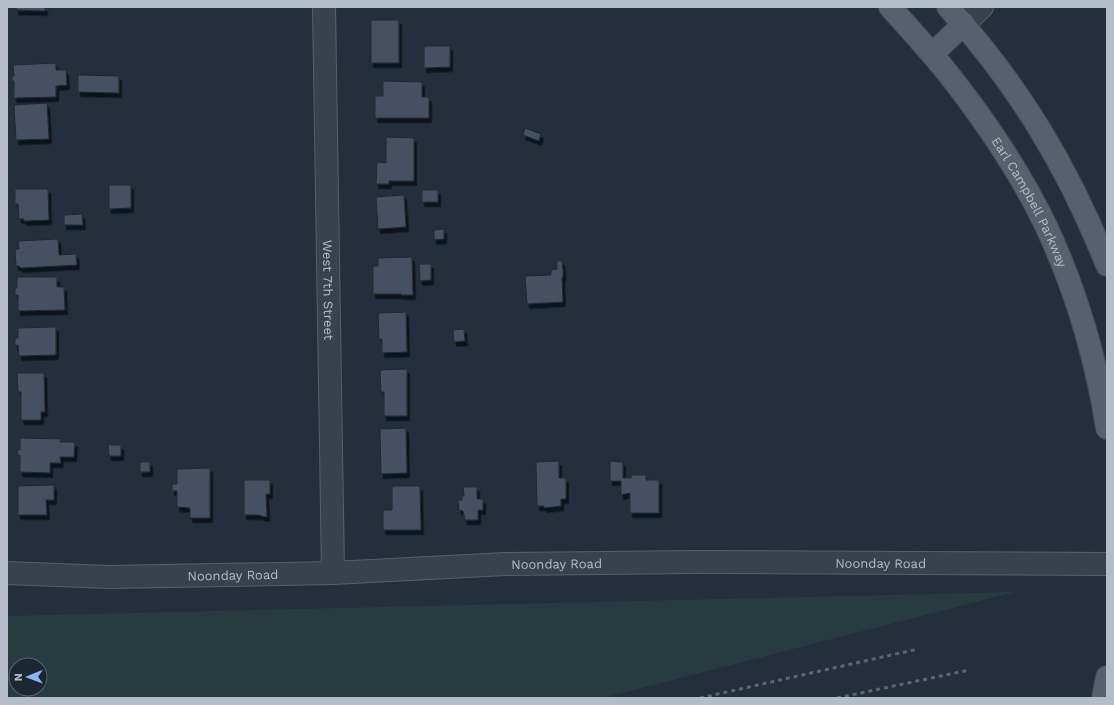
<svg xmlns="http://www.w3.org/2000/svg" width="1114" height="705" font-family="'Work Sans',sans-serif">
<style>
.green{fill:#263c3f;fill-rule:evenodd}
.building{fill:#455162;stroke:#1f2835;filter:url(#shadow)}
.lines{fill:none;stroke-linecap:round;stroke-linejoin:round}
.minor-casing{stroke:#565f6c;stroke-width:24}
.major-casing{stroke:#414a57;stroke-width:24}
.minor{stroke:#38414e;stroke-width:22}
.major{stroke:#56606e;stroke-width:22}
.rail{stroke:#5a6575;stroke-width:3;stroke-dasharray:4 4;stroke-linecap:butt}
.labels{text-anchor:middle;stroke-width:4;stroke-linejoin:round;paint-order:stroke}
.street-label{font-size:13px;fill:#b4bcc9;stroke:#1d2633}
</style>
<defs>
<filter id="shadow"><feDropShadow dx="2.5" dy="4.5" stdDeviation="0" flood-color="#0009"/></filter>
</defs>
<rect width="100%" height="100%" fill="#242f3e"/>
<path class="green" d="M1015 592 603 698H7V616ZM16 665H40V689H16Z"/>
<g class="building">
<polygon points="16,7 45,7 45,11 16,10"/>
<rect x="371" y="20" width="28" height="43"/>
<polygon points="424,46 450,46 450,67 424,68"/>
<polygon points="56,63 56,70 66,70 67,85 56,86 56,97 14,98 14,81 12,81 12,76 14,76 13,65"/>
<polygon points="78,75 119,76 119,93 78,92"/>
<polygon points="383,81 422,82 422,97 429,97 429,118 375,118 375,96 383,96"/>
<polygon points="47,103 49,139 16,140 14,105"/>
<polygon points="525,128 541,134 539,141 523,135"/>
<polygon points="386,137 414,138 414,181 389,181 389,184 376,184 377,162 386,163"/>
<polygon points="109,185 131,185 131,208 109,209"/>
<polygon points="15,189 48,189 49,220 24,221 24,219 19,219 18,204 15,204"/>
<rect x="422" y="190" width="16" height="12"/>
<polygon points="404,195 406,227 378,229 376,197"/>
<polygon points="82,214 83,225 64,225 64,215"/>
<polygon points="444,229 444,239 434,240 434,230"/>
<polygon points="58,239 59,255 76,254 77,265 20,268 19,266 16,266 15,249 19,249 18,241"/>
<polygon points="412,257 413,295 401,295 401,294 373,294 373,266 378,266 378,258"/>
<polygon points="557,261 562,261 563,270 563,277 562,277 563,302 527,304 525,276 551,275 551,270 557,269"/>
<polygon points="419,264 431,264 431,280 420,281"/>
<polygon points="17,277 57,277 57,287 64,287 65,310 18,311 18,295 15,295 15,288 17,288"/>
<polygon points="406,312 407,352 382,353 382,339 379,339 378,313"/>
<polygon points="56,327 56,355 19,356 18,345 15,346 15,338 18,338 18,328"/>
<polygon points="464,329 465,341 454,342 453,330"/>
<polygon points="407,369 407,416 384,416 384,392 381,392 380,370"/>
<polygon points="17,373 44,373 45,412 41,412 41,420 21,420 21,392 18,392"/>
<polygon points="406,428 407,473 381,474 380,429"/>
<polygon points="20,438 61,439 60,442 75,442 74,457 60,457 61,463 50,463 50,473 20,472 20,455 17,455 18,449 20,450"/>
<polygon points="108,445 121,445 121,456 109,456"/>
<polygon points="559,461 559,478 566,478 566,499 561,499 561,506 544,508 544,506 537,506 536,462"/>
<polygon points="610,461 623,462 623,478 631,478 631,475 646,475 646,480 659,480 659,513 630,513 630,493 621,495 621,481 610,481"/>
<rect x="140" y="462" width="10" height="10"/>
<polygon points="210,468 210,518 190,518 190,508 177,507 177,491 172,491 172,484 177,484 177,469"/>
<polygon points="244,480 270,480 270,494 266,494 267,517 261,516 260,515 244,515"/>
<polygon points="54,485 54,500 46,500 47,515 18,515 18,486"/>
<polygon points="392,486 420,486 421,530 383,530 383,510 392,510"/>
<polygon points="463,487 477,487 477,499 483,499 483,510 478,510 478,520 465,520 463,511 459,510 458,500 462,500 462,496 464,496"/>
</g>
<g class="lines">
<defs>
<g id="minor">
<path id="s1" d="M324 7 333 573"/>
<polyline points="964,24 982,7"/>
<path id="s2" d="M7 573 109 577 333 573 505 564 697 562 1107 564"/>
</g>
<g id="major">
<path id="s3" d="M890 7C910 29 931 52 950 76 986 122 1020 172 1046 226 1076 290 1096 358 1107 428"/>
<path d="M948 7C1019 86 1068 167 1107 265"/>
<polyline points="932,54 964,24"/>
<polyline points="1103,698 1107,677"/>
</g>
</defs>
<use href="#minor" class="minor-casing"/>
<use href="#major" class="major-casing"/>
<use href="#minor" class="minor"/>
<use href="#major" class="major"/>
<g class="rail">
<polyline points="700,698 918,649"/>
<polyline points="837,698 969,670"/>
</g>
</g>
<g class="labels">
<g class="street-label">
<text dy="5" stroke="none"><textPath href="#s3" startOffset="241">Earl Campbell Parkway</textPath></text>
<text dy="5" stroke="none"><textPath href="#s1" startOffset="283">West 7th Street</textPath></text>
<text dy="5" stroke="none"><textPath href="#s2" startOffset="874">Noonday Road</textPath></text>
<text dy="5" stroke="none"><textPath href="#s2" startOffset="550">Noonday Road</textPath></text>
<text dy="5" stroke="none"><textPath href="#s2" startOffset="226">Noonday Road</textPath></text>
</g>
</g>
<rect width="1114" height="705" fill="none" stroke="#b4bcc9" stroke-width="16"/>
<g transform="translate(28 677) rotate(269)"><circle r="19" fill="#1d2633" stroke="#59626f"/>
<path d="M0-3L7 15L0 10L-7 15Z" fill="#8ab4f8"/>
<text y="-6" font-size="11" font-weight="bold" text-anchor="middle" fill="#b4bcc9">N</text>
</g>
</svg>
